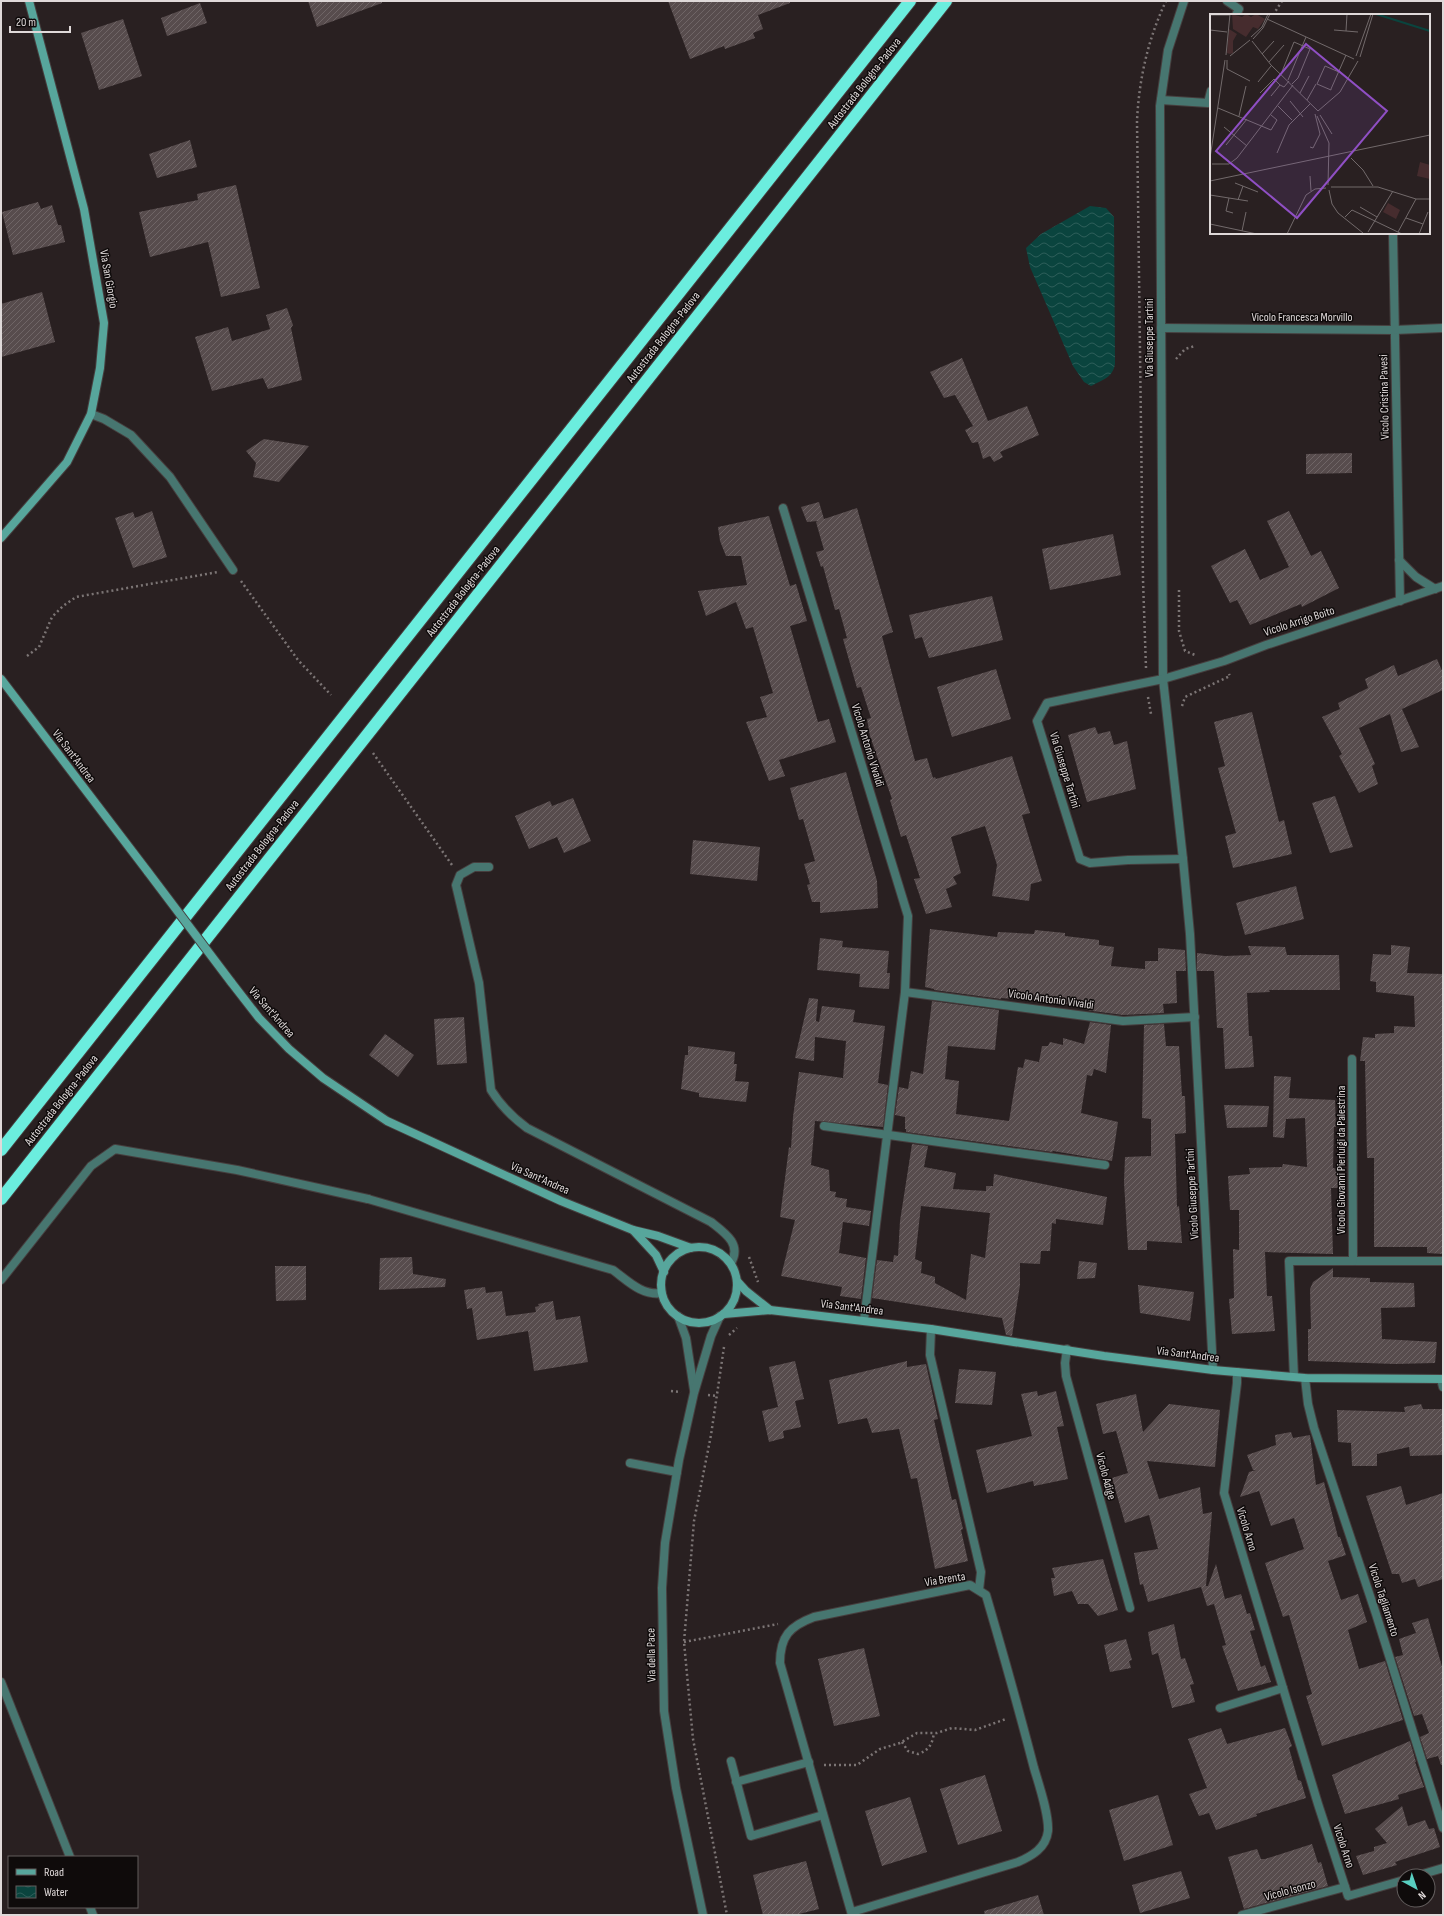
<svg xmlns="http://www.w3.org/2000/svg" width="1444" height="1916" font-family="'Sofia Sans Condensed',sans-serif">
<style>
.water{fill:url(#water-waves)}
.building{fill:url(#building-hatch);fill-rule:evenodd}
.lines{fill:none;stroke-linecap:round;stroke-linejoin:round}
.lane-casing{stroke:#463e3e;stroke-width:10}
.street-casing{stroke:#463e3e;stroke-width:10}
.secondary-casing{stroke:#463e3e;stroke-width:10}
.highway-casing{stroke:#463e3e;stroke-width:14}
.path{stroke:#7c7575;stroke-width:2.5;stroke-dasharray:2 3;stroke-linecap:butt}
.lane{stroke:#477670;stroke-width:8}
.street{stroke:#477670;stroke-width:8}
.secondary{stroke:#57a69c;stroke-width:8}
.highway{stroke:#6bedde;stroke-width:12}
.secondary-bridge-casing{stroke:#463e3e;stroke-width:10;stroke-linecap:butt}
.secondary-bridge{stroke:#57a69c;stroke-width:8}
.labels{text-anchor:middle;stroke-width:3;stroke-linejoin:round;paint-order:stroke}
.street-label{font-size:12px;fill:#dfd9d9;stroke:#0f0b0b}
.inset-river{fill:none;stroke:#0a443e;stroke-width:2}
.inset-road{fill:none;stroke:#726a6b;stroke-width:1}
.view{fill:#8f4fc4;fill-opacity:0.15;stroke:#8f4fc4;stroke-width:2}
.inset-edge{fill:none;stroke:#dfd9d9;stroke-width:2}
</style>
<defs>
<pattern id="water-waves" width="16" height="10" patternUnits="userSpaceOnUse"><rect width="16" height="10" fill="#0a443e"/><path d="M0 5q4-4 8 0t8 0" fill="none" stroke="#2d5e59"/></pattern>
<pattern id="building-hatch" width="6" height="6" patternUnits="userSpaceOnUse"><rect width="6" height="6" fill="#574c4d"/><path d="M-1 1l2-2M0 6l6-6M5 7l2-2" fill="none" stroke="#6f6566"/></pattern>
</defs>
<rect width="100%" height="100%" fill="#292021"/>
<path class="water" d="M1090 206 1106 208 1114 217 1115 364C1113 377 1103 380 1091 386L1084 382 1073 366 1030 267 1026 248 1041 234Z"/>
<g class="building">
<polygon points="308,1 382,1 382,3 317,27"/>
<polygon points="668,1 790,1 790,3 758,15 763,29 753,33 755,38 725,49 724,46 690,59"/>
<polygon points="200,3 207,23 167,36 161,18"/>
<polygon points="123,19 142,76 99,90 81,33"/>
<polygon points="190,140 197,167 157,178 149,154"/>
<polygon points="236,185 260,288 221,297 208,242 150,257 139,212 198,200 197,194"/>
<polygon points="38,202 41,209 52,205 58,225 61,225 65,242 13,255 2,212"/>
<polygon points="42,292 55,342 1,357 1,304"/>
<polygon points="287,308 293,325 291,328 302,380 268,389 263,378 212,391 195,337 228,327 232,341 270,329 266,315"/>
<polygon points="962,358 988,421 1027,406 1039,435 1000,452 1003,457 994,462 990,456 983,459 978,442 972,443 965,430 973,426 955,395 944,398 930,372"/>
<polygon points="264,439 309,446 279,482 253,477 256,463 246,451"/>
<polygon points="1352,453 1352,473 1306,474 1306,454"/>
<polygon points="819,502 824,519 857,508 893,632 882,636 915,761 927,758 933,778 935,777 936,779 1012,756 1030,813 1022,815 1042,881 1031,884 1029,901 992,896 997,865 985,826 951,837 961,873 953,877 957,884 946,889 952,907 926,914 914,879 920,878 906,835 901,837 890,800 892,799 870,736 867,719 871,718 861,687 857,688 843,639 847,638 839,609 835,610 823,566 821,567 816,552 824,550 816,522 818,521 807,522 801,507"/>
<polygon points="152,511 167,557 133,568 115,518 133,512 135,518"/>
<polygon points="1289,511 1311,556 1321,551 1339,588 1302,607 1301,604 1250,625 1237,600 1230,603 1211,566 1245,549 1260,580 1289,567 1267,521"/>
<polygon points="769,516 790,586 796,584 807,621 790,626 818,722 829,719 836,742 779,760 785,776 769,781 746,722 767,717 760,697 773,693 753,627 746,629 736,602 706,616 698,591 747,585 741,556 726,556 720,541 718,527"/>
<polygon points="1113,534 1121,575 1050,590 1042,549"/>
<polygon points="992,596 1003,640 929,658 922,637 915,639 909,615"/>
<polygon points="1437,659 1443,673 1443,690 1402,709 1419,747 1401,752 1390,714 1359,728 1375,764 1372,766 1378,784 1359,793 1339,756 1342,754 1322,717 1340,709 1338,703 1368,688 1365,679 1394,665 1398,676"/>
<polygon points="996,669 1011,719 952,737 937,687"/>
<polygon points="1252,712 1279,822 1284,820 1292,854 1233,868 1225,836 1236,833 1218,768 1225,766 1214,722"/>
<polygon points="1095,727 1098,734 1110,731 1114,745 1127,741 1136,789 1087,802 1068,735"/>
<polygon points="846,772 877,881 878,908 820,913 820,902 812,902 807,885 810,884 804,864 815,861 803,819 799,820 790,788"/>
<polygon points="1335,796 1353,847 1330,853 1312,803"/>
<polygon points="573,798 591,841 564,853 557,837 529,849 515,816 550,801 552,806"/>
<polygon points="693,840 760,847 757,881 690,874"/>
<polygon points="1296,886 1304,919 1245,935 1236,903"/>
<polygon points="930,929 997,937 998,932 1034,934 1035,930 1065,933 1065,936 1099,940 1099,945 1114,947 1111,966 1145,969 1145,961 1158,961 1158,948 1185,950 1186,971 1176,971 1177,1003 1163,1004 1164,1013 1123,1015 1092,1011 1076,1007 1076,1005 1031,1000 1001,998 1001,999 934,990 934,989 925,987"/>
<polygon points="820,938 843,941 842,947 889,951 887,973 890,973 889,989 859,987 860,974 817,970"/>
<polygon points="1391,945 1410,947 1407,973 1443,974 1443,1254 1427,1253 1427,1247 1374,1247 1374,1158 1367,1158 1365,1061 1360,1061 1363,1037 1375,1038 1375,1034 1394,1033 1394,1026 1415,1027 1414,996 1376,992 1376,982 1370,981 1373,954 1391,955"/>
<polygon points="1248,946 1285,947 1287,955 1339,955 1340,990 1269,990 1270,992 1247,993 1249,1036 1252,1036 1254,1067 1225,1069 1223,1028 1217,1028 1214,971 1197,971 1197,953 1225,956 1251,955"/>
<polygon points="809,998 818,999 816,1021 819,1022 822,1006 855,1010 853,1022 885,1026 878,1083 888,1085 883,1127 815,1121 811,1165 829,1170 830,1191 836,1192 835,1197 847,1199 846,1207 871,1211 869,1226 843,1222 839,1253 866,1258 861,1299 840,1296 842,1287 781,1276 795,1220 780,1217 789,1147 791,1148 793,1117 799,1072 843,1078 846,1041 815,1037 814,1061 795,1058"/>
<polygon points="932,1001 999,1010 995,1050 948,1046 945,1079 959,1081 956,1114 1009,1121 1018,1067 1023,1068 1025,1059 1039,1062 1042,1046 1048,1046 1050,1042 1063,1045 1063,1038 1084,1044 1090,1022 1111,1025 1106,1073 1094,1069 1092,1076 1087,1075 1081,1113 1118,1122 1112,1161 1053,1151 1052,1152 906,1132 906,1129 905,1129 905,1117 895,1115 899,1087 908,1089 911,1071 923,1074"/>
<polygon points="464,1017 467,1063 437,1065 434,1019"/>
<polygon points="1164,1024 1166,1046 1179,1046 1182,1096 1185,1096 1186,1133 1175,1134 1177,1207 1179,1206 1182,1243 1147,1241 1147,1250 1128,1250 1124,1182 1125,1157 1151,1156 1151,1119 1142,1118 1144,1025"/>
<polygon points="385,1034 414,1055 398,1077 369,1055"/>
<polygon points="688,1046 735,1052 734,1064 737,1064 735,1081 749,1082 746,1102 699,1097 699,1093 681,1089 685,1055 688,1055"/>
<polygon points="1274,1076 1291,1077 1289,1098 1335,1100 1336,1127 1334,1127 1333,1168 1338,1169 1339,1188 1331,1188 1333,1254 1265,1252 1267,1296 1272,1296 1275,1331 1232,1334 1229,1299 1234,1298 1233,1249 1239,1250 1239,1210 1230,1210 1228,1176 1250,1174 1249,1168 1282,1167 1283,1164 1307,1167 1305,1118 1286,1119 1284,1138 1273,1137"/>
<polygon points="1224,1105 1269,1106 1267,1127 1227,1128"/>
<path d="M912 1144 928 1146 924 1167 956 1173 953 1189 986 1191V1186H993L994 1174 1107 1197 1103 1225 1056 1219V1224L1052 1223 1050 1251H1041L1040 1264 1020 1263V1285L1012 1336 1006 1335 1002 1318 872 1298 877 1260 893 1262 894 1255 898 1256 900 1221ZM921 1206 990 1213 985 1258 971 1254 966 1300 935 1283V1277L921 1273 922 1262 915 1259Z"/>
<polygon points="412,1257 413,1274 446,1279 445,1287 379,1290 380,1258"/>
<polygon points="1079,1261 1097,1263 1095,1278 1077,1279"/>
<polygon points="275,1266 306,1266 306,1300 276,1301"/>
<polygon points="1333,1268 1333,1277 1370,1278 1370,1282 1414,1283 1415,1307 1381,1308 1382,1339 1437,1342 1435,1363 1395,1364 1308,1361 1308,1329 1311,1329 1310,1289 1313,1282"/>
<polygon points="1138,1285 1194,1292 1190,1321 1140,1313"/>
<polygon points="485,1287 486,1293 502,1291 506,1316 536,1312 535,1307 539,1306 538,1304 553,1301 556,1320 580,1316 588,1362 534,1371 528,1331 477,1340 472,1308 467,1309 464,1290"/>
<polygon points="795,1361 804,1399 795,1401 801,1427 783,1431 784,1438 769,1442 762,1411 778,1407 769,1367"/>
<polygon points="907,1361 907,1367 926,1364 938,1419 934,1420 952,1500 956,1499 963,1529 961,1530 968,1561 935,1569 917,1478 911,1479 899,1429 872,1433 867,1418 838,1424 829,1380"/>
<polygon points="959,1369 996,1372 992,1405 955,1403"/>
<polygon points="1037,1391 1038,1396 1056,1391 1064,1426 1057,1427 1068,1479 1034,1486 1033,1481 987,1493 976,1450 1032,1436 1021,1394"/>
<polygon points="1136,1394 1143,1432 1169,1404 1220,1410 1215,1467 1147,1461 1159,1499 1200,1487 1203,1514 1212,1512 1206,1586 1208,1586 1216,1564 1225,1599 1241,1594 1247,1614 1250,1613 1255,1630 1250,1631 1261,1667 1265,1665 1271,1682 1238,1691 1222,1646 1226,1645 1214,1604 1207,1606 1201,1587 1148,1602 1143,1584 1140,1585 1134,1553 1158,1549 1149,1515 1125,1523 1112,1478 1128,1473 1116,1431 1103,1434 1096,1404"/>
<polygon points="1421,1404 1423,1409 1443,1409 1443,1455 1410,1456 1409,1447 1377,1454 1377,1466 1352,1466 1351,1443 1338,1442 1337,1410 1405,1412 1404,1407"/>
<polygon points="1291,1432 1293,1438 1310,1435 1316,1485 1324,1482 1338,1537 1340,1537 1346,1555 1328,1561 1341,1600 1358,1594 1367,1622 1348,1630 1359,1669 1385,1661 1403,1720 1322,1746 1306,1696 1312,1694 1289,1615 1283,1617 1265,1563 1304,1549 1294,1518 1271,1526 1259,1491 1240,1497 1249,1472 1256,1470 1253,1470 1247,1455 1276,1445 1275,1435"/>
<polygon points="1401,1486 1406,1505 1443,1493 1443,1579 1418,1587 1415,1579 1402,1583 1399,1574 1392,1574 1366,1496"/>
<polygon points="1103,1559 1118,1610 1098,1616 1088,1604 1078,1604 1072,1591 1054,1596 1051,1578 1055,1578 1052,1568"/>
<polygon points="1428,1618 1443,1670 1443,1765 1441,1765 1438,1756 1427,1759 1420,1737 1429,1733 1422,1714 1414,1716 1395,1657 1403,1655 1399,1639 1416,1633 1412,1623"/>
<polygon points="1174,1624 1181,1659 1185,1658 1194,1684 1190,1685 1195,1702 1172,1708 1158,1653 1152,1655 1148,1632"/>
<polygon points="1126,1639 1132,1660 1129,1661 1131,1668 1110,1672 1104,1645"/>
<polygon points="864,1648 880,1716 834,1726 818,1659"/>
<polygon points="1221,1728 1227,1744 1285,1728 1292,1746 1289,1748 1298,1780 1301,1781 1306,1798 1256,1814 1257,1816 1216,1830 1209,1813 1199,1816 1189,1794 1207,1788 1188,1739"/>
<polygon points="1410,1741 1416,1762 1415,1762 1424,1787 1398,1795 1399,1799 1345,1814 1332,1775"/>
<polygon points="985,1775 1002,1831 958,1845 940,1789"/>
<polygon points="1158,1795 1173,1845 1124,1861 1109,1810"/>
<polygon points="910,1797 927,1852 882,1866 865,1811"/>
<polygon points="1402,1806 1408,1826 1425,1820 1429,1829 1434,1828 1440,1847 1395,1862 1397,1865 1363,1875 1356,1856 1374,1851 1374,1847 1387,1843 1375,1829"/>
<polygon points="1312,1844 1318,1863 1321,1862 1328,1886 1244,1909 1228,1857 1257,1849 1261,1859 1265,1859"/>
<polygon points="806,1861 819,1909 795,1915 763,1915 753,1875"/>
<polygon points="1181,1871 1190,1898 1140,1913 1132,1885"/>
<polygon points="1038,1895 1044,1915 985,1915 984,1911"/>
</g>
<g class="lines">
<defs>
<g id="lane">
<polyline points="1227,1 1239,9 1236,15"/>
<polyline points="1161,100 1208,103 1211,91"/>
<polyline points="1,1280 91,1166 115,1149 237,1170 368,1199"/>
<polyline points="630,1463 677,1472"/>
<polyline points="1,1682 70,1857"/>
<polyline points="731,1761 751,1836 823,1815"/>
<polyline points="736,1782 809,1762"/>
<polyline points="90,1907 93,1915"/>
<polyline points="1242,1915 1345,1887"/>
</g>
<g id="street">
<polyline points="1184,1 1168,50 1160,106 1163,679 1183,859 1190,934 1213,1370"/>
<polyline points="1393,233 1400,601"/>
<polyline points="1161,328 1394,330 1443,328"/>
<polyline points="91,414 104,419 131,435 170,477 233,570"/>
<polyline points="783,508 908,916 905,992 864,1320"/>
<polyline points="1399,560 1416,577 1435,589"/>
<polyline points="1183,859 1128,860 1090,863 1080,859 1037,721 1047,703 1163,679 1224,661 1266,645 1443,586"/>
<path d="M489 867H474L460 875 456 885 479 983 491 1090C501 1106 512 1117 527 1128L711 1222C725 1233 742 1244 731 1263"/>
<polyline points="905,992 1123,1021 1195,1017"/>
<polyline points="1352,1059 1353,1261 1443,1261"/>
<polyline points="824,1126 1105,1165"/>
<path d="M368 1199 613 1270C628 1281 642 1296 662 1293"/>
<polyline points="678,1316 686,1338 694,1390"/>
<polyline points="931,1329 930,1355 981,1572 979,1590"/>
<polyline points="1067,1349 1065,1363 1066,1376 1130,1608"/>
<polyline points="1237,1372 1237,1383 1224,1493 1318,1804 1348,1896 1404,1880"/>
<polyline points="1294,1377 1289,1261 1353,1261"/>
<polyline points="1305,1378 1308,1404 1314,1428 1376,1614 1443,1828"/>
<polyline points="1441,1379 1443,1387"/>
<polyline points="1220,1708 1283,1688"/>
<polyline points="1416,1876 1443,1868"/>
<path d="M852 1912 1018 1862C1032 1856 1046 1848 1048 1831 1049 1814 1039 1785 1034 1768 1019 1710 1003 1653 986 1595L970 1585 814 1617C790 1626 780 1636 780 1663L852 1915"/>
<polyline points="703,1915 676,1788 664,1711 662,1588 665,1543 679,1460 694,1393 711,1336 720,1316"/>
</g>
<g id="secondary">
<polyline points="1,538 67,462 91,414 100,368 104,323 84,209 29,1"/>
<polyline points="1,679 148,872"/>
<polyline points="231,982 259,1018 289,1049 323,1078 387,1121 561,1201 633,1230 658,1236 691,1248"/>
<polyline points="633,1230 656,1255 664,1272"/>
<circle cx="699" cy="1285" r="38"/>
<polyline points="737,1281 746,1291 770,1310"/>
<polyline points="724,1314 770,1310 931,1329 1104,1356 1213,1370 1305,1378 1443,1379"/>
</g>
<g id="highway">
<polyline points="1,1150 910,1"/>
<polyline points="1,1199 946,1"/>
</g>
</defs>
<use href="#lane" class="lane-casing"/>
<use href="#street" class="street-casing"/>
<use href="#secondary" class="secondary-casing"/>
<use href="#highway" class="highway-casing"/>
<g class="path">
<polyline points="1273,15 1282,1"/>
<polyline points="1176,359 1185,349 1195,346"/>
<polyline points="241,581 298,660 331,695"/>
<polyline points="1179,590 1179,631 1185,651 1195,655"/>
<polyline points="27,656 39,647 52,617 63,606 76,597 218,572"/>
<path d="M1146 668 1143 580 1137 121C1139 79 1148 39 1166 1"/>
<polyline points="1148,697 1151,714"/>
<polyline points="1182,706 1185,697 1230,676 1229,674"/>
<polyline points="373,753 452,865"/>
<polyline points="749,1257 758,1282"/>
<polyline points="729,1335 737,1328"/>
<polyline points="724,1347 711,1435 694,1521 684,1642 693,1739 727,1915"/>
<polyline points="671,1391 681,1392"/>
<polyline points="708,1395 718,1396"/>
<polyline points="684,1642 778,1624"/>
<path d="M902 1742 908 1751 918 1754C929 1750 932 1745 934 1733"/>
<polyline points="824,1765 857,1765 880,1749 900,1743 917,1733 937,1733 952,1728 975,1730 1006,1719"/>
</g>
<use href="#lane" class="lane"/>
<use href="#street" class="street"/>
<use href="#secondary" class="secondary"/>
<use href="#highway" class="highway"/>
<defs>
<polyline id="secondary-bridge" points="148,872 231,982"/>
</defs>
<use href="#secondary-bridge" class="secondary-bridge-casing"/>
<use href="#secondary-bridge" class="secondary-bridge"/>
</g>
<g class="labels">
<g class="street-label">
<text transform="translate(864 83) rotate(-52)" y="4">Autostrada Bologna-Padova</text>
<text transform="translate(109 279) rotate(80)" y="4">Via San Giorgio</text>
<text x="1302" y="321">Vicolo Francesca Morvillo</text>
<text transform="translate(663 337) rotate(-52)" y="4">Autostrada Bologna-Padova</text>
<text transform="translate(1149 338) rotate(-90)" y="4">Via Giuseppe Tartini</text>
<text transform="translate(1384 397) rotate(-91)" y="4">Vicolo Cristina Pavesi</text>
<text transform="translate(463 591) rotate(-52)" y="4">Autostrada Bologna-Padova</text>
<text transform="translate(1299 621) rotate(-18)" y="4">Vicolo Arrigo Boito</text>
<text transform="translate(868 745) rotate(73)" y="4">Vicolo Antonio Vivaldi</text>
<text transform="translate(74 756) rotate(53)" y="4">Via Sant'Andrea</text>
<text transform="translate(1065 770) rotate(73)" y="4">Via Giuseppe Tartini</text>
<text transform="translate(262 845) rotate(-52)" y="4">Autostrada Bologna-Padova</text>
<text transform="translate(1051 999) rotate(8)" y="4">Vicolo Antonio Vivaldi</text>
<text transform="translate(272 1012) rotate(49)" y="4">Via Sant'Andrea</text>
<text transform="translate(61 1100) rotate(-52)" y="4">Autostrada Bologna-Padova</text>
<text transform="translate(1341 1160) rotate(-90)" y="4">Vicolo Giovanni Pierluigi da Palestrina</text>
<text transform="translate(540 1178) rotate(24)" y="4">Via Sant'Andrea</text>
<text transform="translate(1192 1194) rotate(-93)" y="4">Vicolo Giuseppe Tartini</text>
<text transform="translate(852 1307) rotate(7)" y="4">Via Sant'Andrea</text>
<text transform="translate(1188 1354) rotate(7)" y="4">Via Sant'Andrea</text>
<text transform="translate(1106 1476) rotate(75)" y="4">Vicolo Adige</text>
<text transform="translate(1247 1529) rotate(73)" y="4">Vicolo Arno</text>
<text transform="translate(945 1579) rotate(-9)" y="4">Via Brenta</text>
<text transform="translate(1384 1600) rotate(72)" y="4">Vicolo Tagliamento</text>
<text transform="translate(651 1655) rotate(-91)" y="4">Via della Pace</text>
<text transform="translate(1344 1846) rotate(72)" y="4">Vicolo Arno</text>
<text transform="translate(1290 1890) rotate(-15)" y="4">Vicolo Isonzo</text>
</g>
</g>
<g transform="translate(1210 14)">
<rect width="220" height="220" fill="#292021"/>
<path d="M210 148 220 151V165L207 162Z" fill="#462c2e"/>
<path d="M22 0 32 3 36 0 41 3 46 0 55 5 48 15 43 13 36 23 23 15ZM19 15 27 20 23 27V39L20 40 17 39ZM178 189 190 196 186 205 173 198Z" fill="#462c2e"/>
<path class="inset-river" d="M166 0 220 17"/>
<path class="inset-road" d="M0 1H20M57 5 144 45M0 16 17 18M124 16 148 18M136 17 137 0M41 23 52 13 58 0M43 25 53 14 60 0M42 27 61 51 108 97M52 40 64 27M16 41 20 0M20 42 40 26M146 42 161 0M150 43 163 0M17 46V55L40 67M59 48 74 31M129 58 115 52 107 70 121 76V75L136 41M71 60 84 28 100 35 88 64 82 70M78 66 96 23M48 68 61 52M70 71 74 73 79 67M50 79 64 65 70 71 61 82M90 79 99 62M97 86 106 70M80 87 93 103M68 92 82 106M8 94 61 116 67 106 61 101M108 97 130 78 148 47M110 101 122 120M29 102 36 72M107 102 119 129 118 171M14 113 37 132M16 131 37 105M100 133 103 134 110 120 105 100M67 139 79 111 100 90M0 144 15 46M141 144 153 156 163 172M2 150H19L27 144 83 71M100 162 101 177M0 167 220 121M25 169 48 178M121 173H168L206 185H220M119 176 122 190 128 199 153 219M0 181 38 187M19 184 16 197 23 199M28 186 33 172M150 193 167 203M135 203 142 196 192 220M196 204 213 210M0 210 47 220M32 217 36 198M158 218 183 177M188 218 206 185M77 220 96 181 105 175 116 174M209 220 218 198"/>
<path class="view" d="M96 30 177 97 87 204 6 137Z"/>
<rect width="220" height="220" class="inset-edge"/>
</g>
<rect width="1444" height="1916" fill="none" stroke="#dfd9d9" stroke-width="4"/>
<rect x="8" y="1856" width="130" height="52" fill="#0f0b0b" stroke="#625d5d"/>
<rect x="16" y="1869" width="20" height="6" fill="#57a69c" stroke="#625d5d"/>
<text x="44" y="1876" font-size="12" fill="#dfd9d9">Road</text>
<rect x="16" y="1886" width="20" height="12" fill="url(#water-waves)" stroke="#625d5d"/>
<text x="44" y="1896" font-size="12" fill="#dfd9d9">Water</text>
<g transform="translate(1416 1888) rotate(140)"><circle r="19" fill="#0f0b0b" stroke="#625d5d"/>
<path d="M0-3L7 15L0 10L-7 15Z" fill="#58cec0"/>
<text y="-6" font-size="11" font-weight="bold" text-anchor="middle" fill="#dfd9d9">N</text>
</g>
<path d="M10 26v6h60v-6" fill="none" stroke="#dfd9d9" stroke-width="2"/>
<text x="16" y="26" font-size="12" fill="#dfd9d9" stroke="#0f0b0b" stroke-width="3" paint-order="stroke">20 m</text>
</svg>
